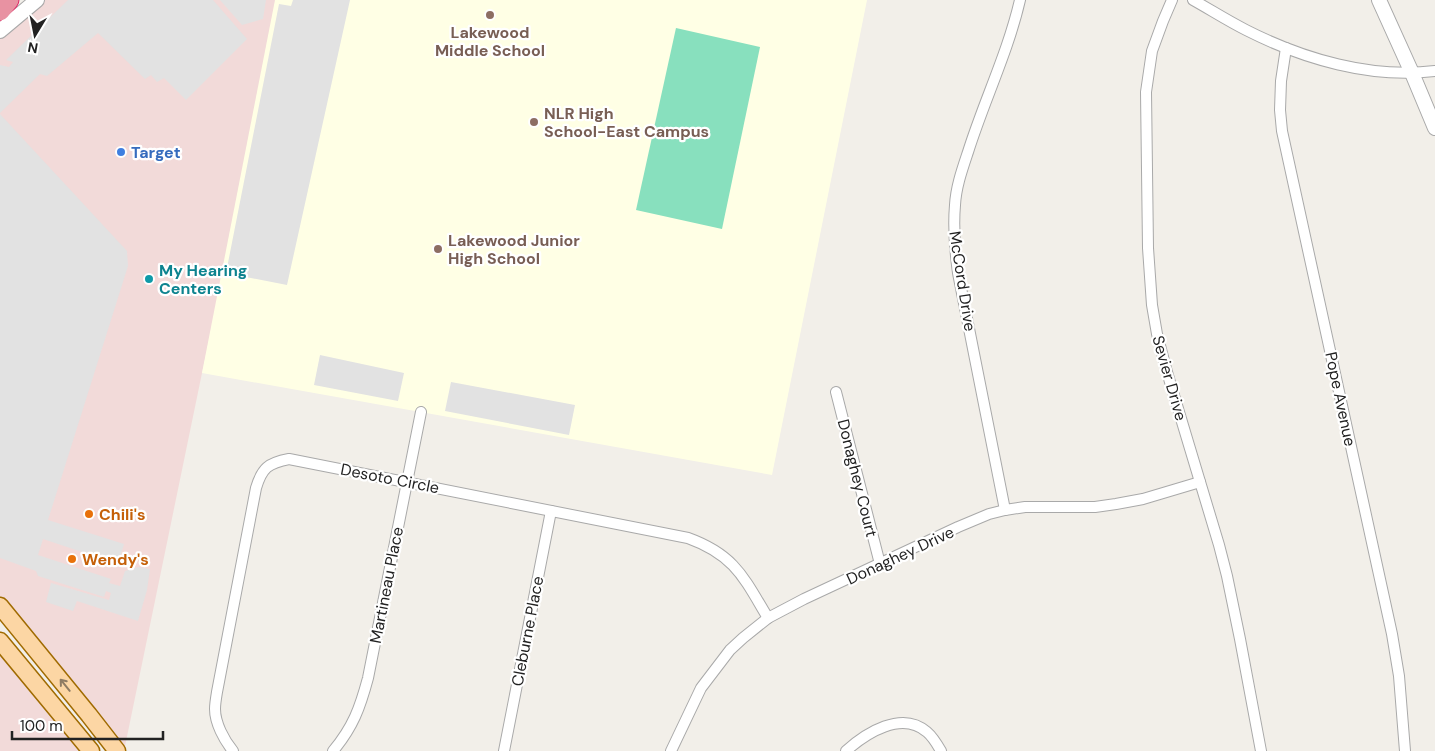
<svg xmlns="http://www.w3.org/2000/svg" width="1435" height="751" font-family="'DM Sans',sans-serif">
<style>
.commercial{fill:#f2dad9}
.education{fill:#ffffe5}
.pitch{fill:#88e0be}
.parking{fill:#e2e2e2}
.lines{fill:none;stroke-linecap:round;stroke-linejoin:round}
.minor-casing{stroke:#a9a9a9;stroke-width:12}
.tertiary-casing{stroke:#a9a9a9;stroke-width:16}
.primary-casing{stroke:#a06b00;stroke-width:19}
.motorway-casing{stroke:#dc2a67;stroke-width:21}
.minor{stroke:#fff;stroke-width:10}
.tertiary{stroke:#fff;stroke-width:14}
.primary{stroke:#fcd6a4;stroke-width:16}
.motorway{stroke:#e892a2;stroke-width:19}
.oneway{stroke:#8f7c63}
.education-dot{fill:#8d6e63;stroke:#fff;stroke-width:2}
.shop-dot{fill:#3f7fe0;stroke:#fff;stroke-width:2}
.culture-dot{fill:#0f9aa8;stroke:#fff;stroke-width:2}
.food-dot{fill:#e8710a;stroke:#fff;stroke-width:2}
.labels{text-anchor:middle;stroke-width:4.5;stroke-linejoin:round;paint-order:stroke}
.education-label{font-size:16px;font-weight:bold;fill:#785e54;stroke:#fff;text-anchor:start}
.shop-label{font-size:16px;font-weight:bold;fill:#366cbe;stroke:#fff;text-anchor:start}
.culture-label{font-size:16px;font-weight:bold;fill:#0d838f;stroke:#fff;text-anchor:start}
.street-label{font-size:16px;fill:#222;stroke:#fff}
.food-label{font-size:16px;font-weight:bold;fill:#c56008;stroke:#fff;text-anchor:start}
</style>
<rect width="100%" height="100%" fill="#f2efe9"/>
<g class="commercial">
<polygon points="35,0 278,0 252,142 202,373 124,751 0,608 0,32"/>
<polygon points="0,641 91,751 0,751"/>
</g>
<polygon class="education" points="275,0 867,0 772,475 202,373"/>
<polygon class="pitch" points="676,28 760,47 722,229 636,210"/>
<g class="parking">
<polygon points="68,0 213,0 247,39 186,100 164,78 157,82 151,75 145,79 98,33 47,76 40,74 0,113 0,65 9,67 13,62 6,60"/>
<polygon points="220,0 266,0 263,19 242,25"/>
<polygon points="293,0 350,0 287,285 226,273 279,4 291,6"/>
<polygon points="0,114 127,251 128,266 48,520 124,544 118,564 43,539 38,555 111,579 109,583 120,586 125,571 139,567 150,569 147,590 138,621 77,601 73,611 46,602 51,583 109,600 111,593 106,591 104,597 38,576 36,571 0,558"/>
<polygon points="320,355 404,373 398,401 314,385"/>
<polygon points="451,382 575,405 569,435 445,411"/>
</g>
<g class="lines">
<defs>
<g id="minor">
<polyline points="1172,0 1163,21 1152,51 1146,92 1148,248 1152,305 1157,334 1167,372 1219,545 1227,576 1240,639 1261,751"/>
<path d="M1193 0C1211 10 1228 21 1246 30 1303 59 1371 79 1435 71"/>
<polyline points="1286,48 1281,81 1280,110 1282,131 1392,634 1399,676 1405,751"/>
<polyline points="836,392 880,564"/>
<path d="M1005 510 958 273C955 251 953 228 955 205 956 187 962 170 968 152 984 101 1008 52 1020 0"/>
<path d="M233 751C224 740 215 723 215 709 215 704 216 698 217 692L256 488C262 468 268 463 289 459L688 538C735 555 744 578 768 618"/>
<path d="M333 751C353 727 360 708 368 678L421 412"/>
<polyline points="504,751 551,511"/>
<polyline points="671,751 701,688 730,650 743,638 768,618 804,599 958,527 989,514 1005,510 1025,507 1095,507 1116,504 1143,499 1200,482"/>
<path d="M846 751C866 733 902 710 927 732 933 737 937 744 941 751"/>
</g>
<g id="tertiary">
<polyline points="1379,0 1412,73 1435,128"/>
<polyline points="0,31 37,0"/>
</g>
<g id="primary">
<polyline points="0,606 89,715 117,751"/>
<polyline points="0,641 91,751"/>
</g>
<polyline id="motorway" points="0,11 9,0"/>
</defs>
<use href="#minor" class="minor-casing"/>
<use href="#tertiary" class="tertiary-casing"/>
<use href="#primary" class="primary-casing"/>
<use href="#motorway" class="motorway-casing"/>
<use href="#minor" class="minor"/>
<use href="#tertiary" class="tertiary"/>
<use href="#primary" class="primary"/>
<use href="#motorway" class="motorway"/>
</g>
<defs><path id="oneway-shaft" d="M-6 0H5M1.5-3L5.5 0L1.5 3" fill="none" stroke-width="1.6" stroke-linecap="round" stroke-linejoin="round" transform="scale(1.25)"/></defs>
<use class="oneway" href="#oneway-shaft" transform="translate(65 685) rotate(-129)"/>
<g class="education-dot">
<circle cx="490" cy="15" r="5"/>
<circle cx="534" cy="122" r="5"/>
<circle cx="438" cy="249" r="5"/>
</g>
<circle class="shop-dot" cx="121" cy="152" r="5"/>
<circle class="culture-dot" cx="149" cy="279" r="5"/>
<g class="food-dot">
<circle cx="89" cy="514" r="5"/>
<circle cx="72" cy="559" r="5"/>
</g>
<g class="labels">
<g class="education-label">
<text x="490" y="38" text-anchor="middle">Lakewood<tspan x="490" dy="18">Middle School</tspan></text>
<text x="544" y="119">NLR High<tspan x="544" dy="18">School-East Campus</tspan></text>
<text x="448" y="246">Lakewood Junior<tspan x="448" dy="18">High School</tspan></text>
</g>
<g class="shop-label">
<text x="131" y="158">Target</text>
</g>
<g class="culture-label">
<text x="159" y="276">My Hearing<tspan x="159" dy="18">Centers</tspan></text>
</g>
<g class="street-label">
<text transform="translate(963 281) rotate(81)" y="6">McCord Drive</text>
<text transform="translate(1170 378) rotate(74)" y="6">Sevier Drive</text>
<text transform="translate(1341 399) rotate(78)" y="6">Pope Avenue</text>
<text transform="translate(390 478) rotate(11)" y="6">Desoto Circle</text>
<text transform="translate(858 478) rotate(76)" y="6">Donaghey Court</text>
<text transform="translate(900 555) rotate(-25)" y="6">Donaghey Drive</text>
<text transform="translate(386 585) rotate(-79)" y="6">Martineau Place</text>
<text transform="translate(527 631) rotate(-79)" y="6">Cleburne Place</text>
</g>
<g class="food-label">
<text x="99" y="520">Chili's</text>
<text x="82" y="565">Wendy's</text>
</g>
</g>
<g transform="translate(35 35) rotate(190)" stroke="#ffffff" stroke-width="4" paint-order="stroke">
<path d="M0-4L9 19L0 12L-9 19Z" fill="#222222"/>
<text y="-8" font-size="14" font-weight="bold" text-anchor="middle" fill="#222222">N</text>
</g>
<path d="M12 731v8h151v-8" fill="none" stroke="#222222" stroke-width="2.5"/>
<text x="20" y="731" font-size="15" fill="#222222" stroke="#ffffff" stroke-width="4" paint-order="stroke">100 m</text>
</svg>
